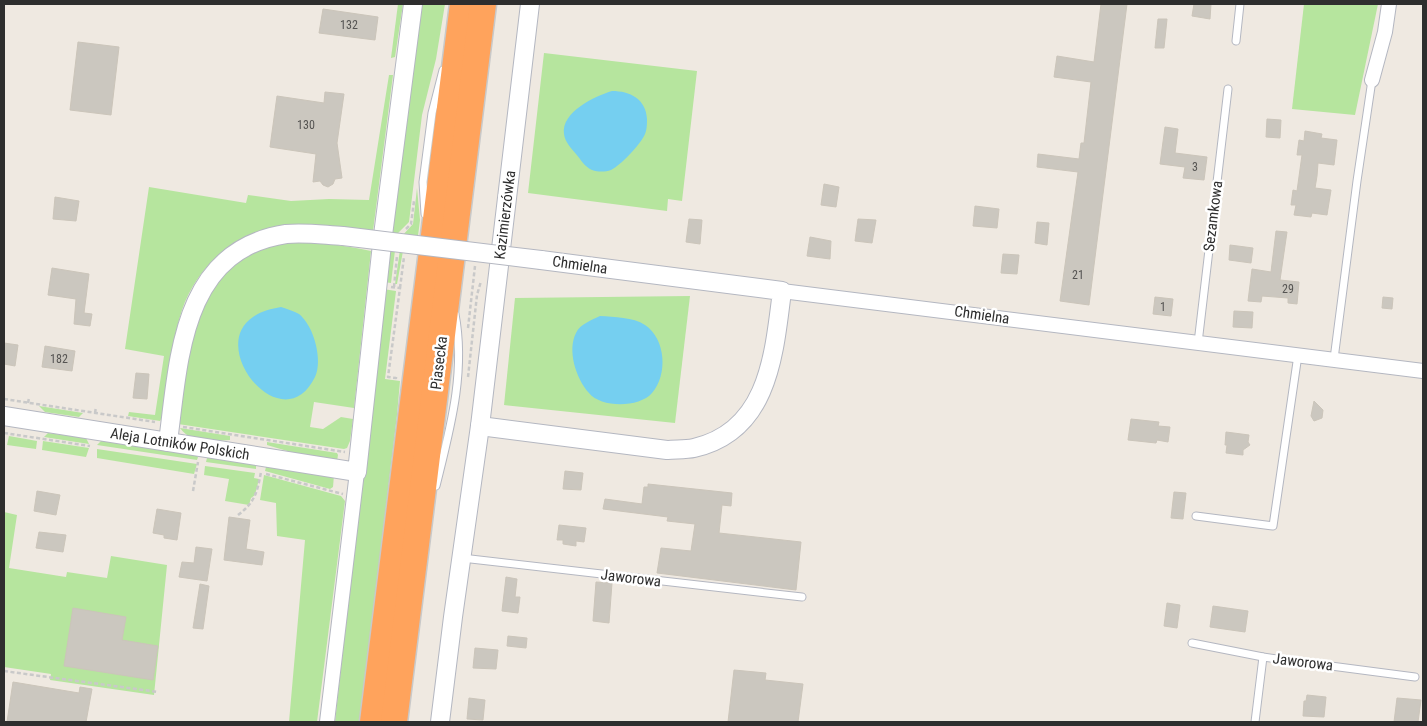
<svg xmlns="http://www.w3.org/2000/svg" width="1427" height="726" font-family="'Roboto Condensed',sans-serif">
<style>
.green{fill:#b6e59e}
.water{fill:#75cff0}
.building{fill:#cbc7bf;stroke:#cbc5ba}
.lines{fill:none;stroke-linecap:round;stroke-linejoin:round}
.service-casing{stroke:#b4b7c1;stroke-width:9}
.minor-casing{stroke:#b4b7c1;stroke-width:16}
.tertiary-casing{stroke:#b4b7c1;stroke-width:20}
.motorway-casing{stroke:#c9c9c9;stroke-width:29}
.path{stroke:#c9c9c9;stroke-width:2.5;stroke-dasharray:4 2.5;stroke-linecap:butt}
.service{stroke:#fff;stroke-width:7}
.minor{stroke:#fff;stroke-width:14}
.tertiary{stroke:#fff;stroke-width:18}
.motorway{stroke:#ffa35c;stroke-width:26}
.tertiary-bridge-casing{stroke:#b4b7c1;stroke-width:20;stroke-linecap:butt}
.tertiary-bridge{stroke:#fff;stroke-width:18}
.labels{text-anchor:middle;stroke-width:5;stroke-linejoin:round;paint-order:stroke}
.number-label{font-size:12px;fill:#555452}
.street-label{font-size:15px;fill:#2e2e2e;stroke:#fff}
</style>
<rect width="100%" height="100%" fill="#efe9e1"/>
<g class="green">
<polygon points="398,4 403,4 395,57 391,58"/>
<polygon points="420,4 445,4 436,59 422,115 409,222 397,234 391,283 384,282"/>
<polygon points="1304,4 1378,4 1355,115 1292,109"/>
<polygon points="544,53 697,71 682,201 668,199 667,211 528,193"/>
<path d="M389 75H393L373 231C347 229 312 222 286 225 238 230 197 265 182 310 171 342 171 378 166 411L160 421 128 416 129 412 155 415 164 356 125 349 149 187 246 203 248 195 291 201 329 199 369 200Z"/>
<polygon points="417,188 420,220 418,236 415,236 403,251 397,284 395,284 402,236 413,224"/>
<path d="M284 242C314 241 342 245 371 251L354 408 314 402 310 427 323 429 341 417 353 419 350 441 347 448 344 449 178 424C187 362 191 281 255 251 264 247 275 245 284 242Z"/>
<polygon points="383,289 396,291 385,379 400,381 397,415 360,722 335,722"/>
<polygon points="690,296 675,423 504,405 515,298"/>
<polygon points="39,406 83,413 79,417 45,412"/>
<path d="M180 428 230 436V440C213 441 191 444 180 428Z"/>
<polygon points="48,433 86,438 89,444 44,437"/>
<polygon points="9,436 37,441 36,449 7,445"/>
<polygon points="102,440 193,452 198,457 197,460 97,445"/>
<polygon points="43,441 89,448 86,457 42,450"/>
<polygon points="267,442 337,453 338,455 337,461 311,458 267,445"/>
<polygon points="97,449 197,464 194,474 97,458"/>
<polygon points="213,455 252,461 256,465 256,469 206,462 207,458"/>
<polygon points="271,464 334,475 333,487 330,489 265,471 266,467"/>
<polygon points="205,466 255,473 254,478 259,479 255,495 251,498 249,505 225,501 229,479 204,475"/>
<polygon points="264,475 341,496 345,501 317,722 289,722 305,540 277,536 276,503 260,500"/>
<polygon points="4,512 17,515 9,568 66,577 67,572 107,578 111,556 167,565 154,695 50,680 51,674 4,667"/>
</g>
<g class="water">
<path d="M612 91C630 91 646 99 647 119 647 123 647 130 645 134 641 144 620 166 611 170 605 172 598 172 592 170 585 167 581 160 576 154 571 148 565 142 564 134 561 112 595 96 612 91Z"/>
<path d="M281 307C287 309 294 311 299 314 314 326 323 360 315 377 283 442 206 348 253 317 261 311 271 309 281 307Z"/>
<path d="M600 316C614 317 633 317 645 325 666 339 668 375 652 393 639 408 601 408 589 393 576 379 567 350 576 333 580 324 592 320 600 316Z"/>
</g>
<g class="building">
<polygon points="1101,4 1127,4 1089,305 1060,301 1078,172 1037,167 1038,154 1079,159 1081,143 1084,143 1091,82 1054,77 1057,56 1094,62"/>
<polygon points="1194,4 1211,4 1210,19 1192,16"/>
<polygon points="323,9 378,17 375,40 319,33"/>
<polygon points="1158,19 1167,19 1164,48 1155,48"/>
<polygon points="78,42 119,47 111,115 70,110"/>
<polygon points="325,92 344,94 337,143 342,178 335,179 333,184 328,187 323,185 320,181 313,182 316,154 270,147 277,96 324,103"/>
<polygon points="1267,119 1281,120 1280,138 1266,137"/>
<polygon points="1165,127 1178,129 1175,153 1207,157 1204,180 1183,178 1185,167 1160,164"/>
<polygon points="1305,131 1322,134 1321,138 1337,140 1334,165 1318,163 1317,176 1315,188 1331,190 1327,215 1312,213 1311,217 1294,215 1296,205 1291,205 1293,190 1297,191 1302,155 1297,155 1299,140 1304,141"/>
<polygon points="824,184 839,187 836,207 821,205"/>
<polygon points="55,197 79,201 76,221 53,219"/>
<polygon points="975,206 999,209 997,228 973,226"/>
<polygon points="689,219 702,220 700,244 686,242"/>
<polygon points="858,219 876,220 872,243 855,241"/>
<polygon points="1037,222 1049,223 1047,245 1035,243"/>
<polygon points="1276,231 1287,232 1280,280 1299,282 1297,304 1288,303 1288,298 1262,296 1261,302 1248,301 1252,269 1271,272"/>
<polygon points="810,237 831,241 830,259 807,256"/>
<polygon points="1230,245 1253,248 1251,263 1229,260"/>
<polygon points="1003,254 1019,255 1017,274 1001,273"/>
<polygon points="52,268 89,274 84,313 92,314 90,326 74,324 76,299 48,295"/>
<polygon points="1155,297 1173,299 1171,316 1153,314"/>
<polygon points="1383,297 1393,298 1392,309 1382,308"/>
<polygon points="1234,311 1253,312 1252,328 1233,327"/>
<polygon points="4,343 18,345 15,366 4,364"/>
<polygon points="45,346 75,351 72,371 42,367"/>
<polygon points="136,373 149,374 147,399 133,398"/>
<polygon points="1314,401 1323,410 1322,418 1314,421 1311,416"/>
<polygon points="1131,419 1159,422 1158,426 1170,427 1168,442 1157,440 1156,443 1128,440"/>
<polygon points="1226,432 1249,435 1248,442 1250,445 1243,450 1243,455 1226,453 1227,445 1225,445"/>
<polygon points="565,471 583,473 581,490 563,489"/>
<polygon points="648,484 732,493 731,506 722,505 719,533 801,542 796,590 657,573 661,548 691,551 695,524 667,521 668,517 603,509 605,499 642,504 644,487 648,487"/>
<polygon points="37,491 60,495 56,515 34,511"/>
<polygon points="1174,492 1186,493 1183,519 1171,518"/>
<polygon points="157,509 181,513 177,540 164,538 164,535 153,533"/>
<polygon points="229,517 250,520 246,549 264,552 262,565 224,560"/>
<polygon points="559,525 586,528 584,542 576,541 576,546 563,544 563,540 557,540"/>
<polygon points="39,532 66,535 63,552 36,548"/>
<polygon points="196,547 212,549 207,581 179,577 182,562 194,563"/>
<polygon points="506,577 517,579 515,597 520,597 518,613 502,611"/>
<polygon points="596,582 612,583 609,623 593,621"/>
<polygon points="200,584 209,586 203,629 193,628"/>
<polygon points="1167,603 1180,605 1177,628 1164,626"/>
<polygon points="1213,606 1248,611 1245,632 1210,627"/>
<polygon points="73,608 126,617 122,640 158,646 153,680 64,666"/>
<polygon points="508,636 527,638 526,648 507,646"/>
<polygon points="475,648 498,650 496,669 473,668"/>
<polygon points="734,670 766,673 765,680 803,684 798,722 728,722"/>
<polygon points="13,682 79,693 80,687 92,689 86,722 7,722"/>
<polygon points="1307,695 1326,697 1324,717 1303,716 1304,701 1306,701"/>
<polygon points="469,698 485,700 483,720 467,719"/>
<polygon points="1397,698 1421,700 1418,722 1394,722"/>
</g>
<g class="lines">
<defs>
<g id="service">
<polyline points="1236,41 1240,4"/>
<polyline points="425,214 423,182 432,113 443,70"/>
<polyline points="1198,343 1228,89"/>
<polyline points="1334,359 1357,181 1372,80"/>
<path d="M436 486C450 429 466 373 455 314"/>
<polyline points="1196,516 1273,526 1298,355"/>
<polyline points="462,558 802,597"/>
<polyline points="1192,643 1263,657 1415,677"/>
<polyline points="1255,722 1263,657"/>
</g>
<g id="minor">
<polyline points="1372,80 1385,32 1389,4"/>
<polyline points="782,291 1423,371"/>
<polyline points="327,722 357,472"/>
</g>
<g id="tertiary">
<polyline points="4,416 357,472 383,235 413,4"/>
<path d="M480 426 667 450C675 449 685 450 694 448 769 431 774 354 782 291L541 260"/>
<path d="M168 442C179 359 181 250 286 234 305 232 324 235 343 236"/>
<polyline points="440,722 453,617 480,426 530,4"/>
</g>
<g id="motorway">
<polyline points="373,722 463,4"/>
<polyline points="394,722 483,4"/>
</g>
</defs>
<use href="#service" class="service-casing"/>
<use href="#minor" class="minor-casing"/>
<use href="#tertiary" class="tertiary-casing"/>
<use href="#motorway" class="motorway-casing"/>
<g class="path">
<polyline points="406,229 411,224 414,201"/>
<polyline points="391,287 400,288 388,377 396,378 396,376"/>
<polyline points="394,287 397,256"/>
<polyline points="400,288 404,257"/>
<polyline points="468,328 475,266"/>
<polyline points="468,377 477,295 481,281"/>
<polyline points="4,399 155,422"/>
<polyline points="28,403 29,398"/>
<polyline points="95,413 96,407"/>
<polyline points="183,427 345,452"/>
<polyline points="4,433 90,446"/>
<polyline points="266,474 343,494"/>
<polyline points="193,491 198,462"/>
<path d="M238 515C255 502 257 493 261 472"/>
<polyline points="4,671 158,692"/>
</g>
<use href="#service" class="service"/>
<use href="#minor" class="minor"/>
<use href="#tertiary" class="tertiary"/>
<use href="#motorway" class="motorway"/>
<defs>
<polyline id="tertiary-bridge" points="343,236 541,260"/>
</defs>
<use href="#tertiary-bridge" class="tertiary-bridge-casing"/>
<use href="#tertiary-bridge" class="tertiary-bridge"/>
</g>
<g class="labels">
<g class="number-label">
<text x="349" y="29">132</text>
<text x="306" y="129">130</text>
<text x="1195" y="171">3</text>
<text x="1078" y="279">21</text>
<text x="1288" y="293">29</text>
<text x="1163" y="311">1</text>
<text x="59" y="363">182</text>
</g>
<g class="street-label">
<text transform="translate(505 215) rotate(-83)" y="5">Kazimierzówka</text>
<text transform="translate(1213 216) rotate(-83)" y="5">Sezamkowa</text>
<text transform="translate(580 265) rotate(8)" y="5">Chmielna</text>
<text transform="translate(982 315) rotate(8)" y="5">Chmielna</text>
<text transform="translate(439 363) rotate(-83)" y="5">Piasecka</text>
<text transform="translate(180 444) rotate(9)" y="5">Aleja Lotników Polskich</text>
<text transform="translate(631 578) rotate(7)" y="5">Jaworowa</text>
<text transform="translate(1303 662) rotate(7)" y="5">Jaworowa</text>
</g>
</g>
<rect width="1427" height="726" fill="none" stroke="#2e2e2e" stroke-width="10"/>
</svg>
